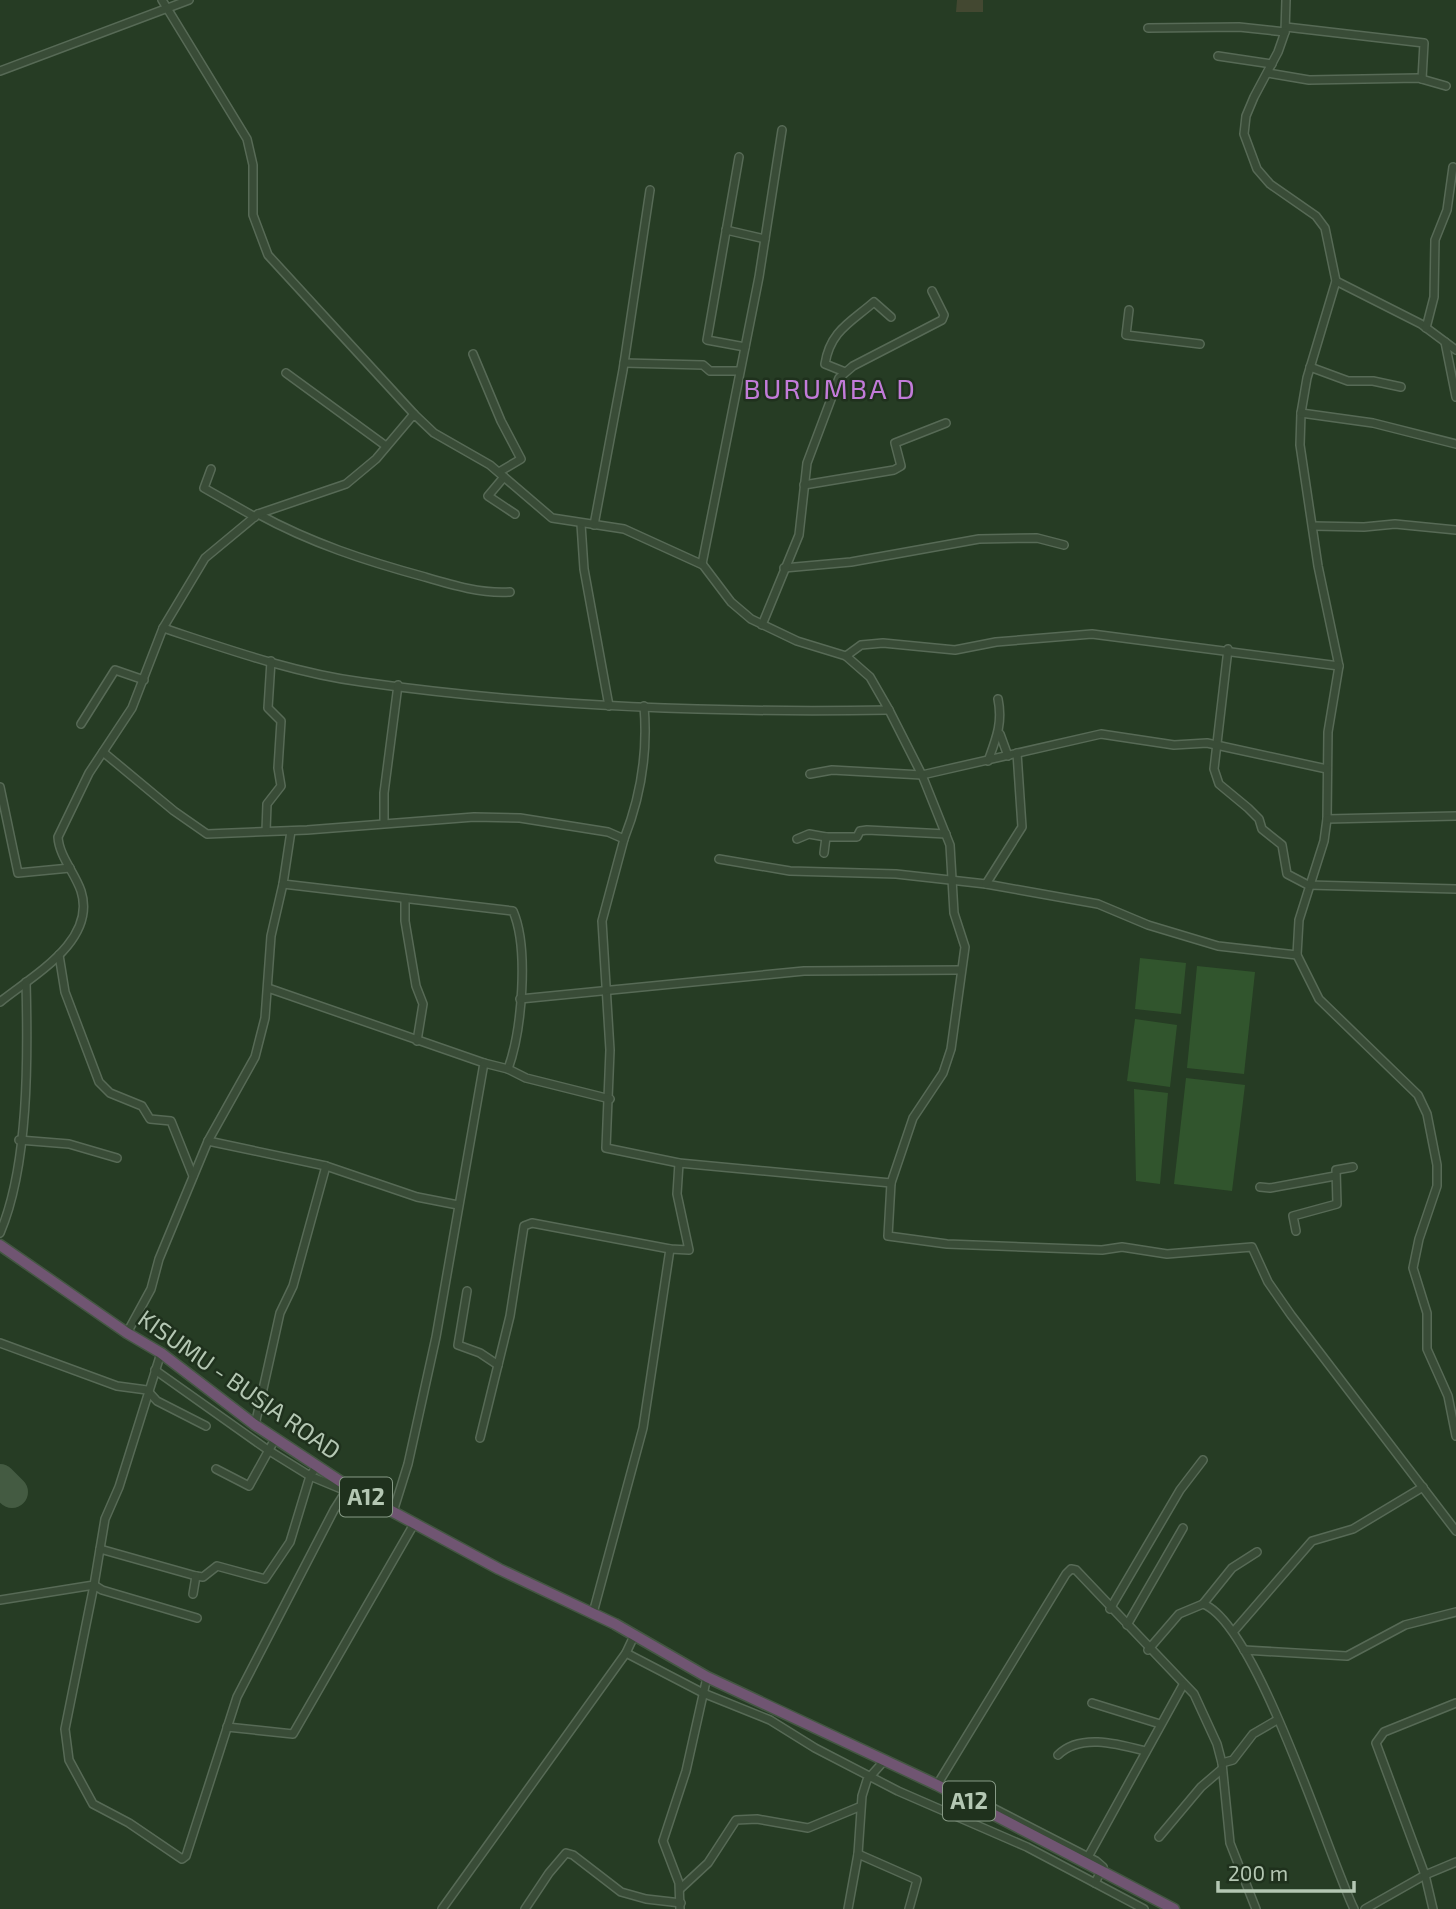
<svg xmlns="http://www.w3.org/2000/svg" width="1456" height="1909" font-family="'Exo 2',sans-serif">
<style>
.green{fill:#434831}
.water{fill:#31552d}
.lines{fill:none;stroke-linecap:round;stroke-linejoin:round}
.runway{stroke:#445b42;stroke-width:32}
.minor-casing{stroke:#576a56;stroke-width:10}
.highway-casing{stroke:#445743;stroke-width:13}
.minor{stroke:#394c37;stroke-width:7}
.highway{stroke:#705572;stroke-width:10}
.labels{text-anchor:middle;stroke-width:5;stroke-linejoin:round;paint-order:stroke}
.shield{fill:#1f311d;stroke:#879a86;stroke-width:2}
.shield-label{font-size:23px;font-weight:bold;fill:#b4c7b3}
.street-label{font-size:24px;fill:#b4c7b3;stroke:#1f311d}
.quarter-label{font-size:28px;letter-spacing:2px;fill:#c27bd9;stroke:#1f311d}
</style>
<rect width="100%" height="100%" fill="#263c24"/>
<polygon class="green" points="957,0 983,0 983,12 956,12"/>
<g class="water">
<polygon points="1140,958 1186,963 1181,1014 1135,1009"/>
<polygon points="1197,966 1255,972 1244,1074 1187,1068"/>
<polygon points="1135,1019 1177,1025 1170,1087 1127,1081"/>
<polygon points="1186,1078 1245,1085 1232,1191 1174,1184"/>
<polygon points="1134,1089 1168,1093 1160,1184 1136,1181"/>
</g>
<g class="lines">
<polyline class="runway" points="0,1480 12,1492"/>
<defs>
<g id="minor">
<polyline points="162,0 247,139 253,165 253,215 268,255 414,414"/>
<polyline points="1286,0 1285,32 1278,52 1254,97 1246,116 1244,134 1257,169 1270,184 1316,216 1325,228 1336,281 1307,378 1301,413 1300,445 1318,566 1339,666 1328,732 1327,819 1324,841 1299,920 1297,955 1319,999 1418,1095 1427,1114 1437,1165 1437,1186 1419,1239 1413,1268 1427,1313 1427,1349 1448,1396 1456,1436"/>
<polyline points="1286,27 1424,43 1422,79"/>
<polyline points="1148,28 1239,27 1285,32"/>
<polyline points="1218,56 1272,64"/>
<polyline points="0,71 189,0"/>
<polyline points="1268,73 1309,80 1418,78 1446,86"/>
<polyline points="739,157 707,340 745,347"/>
<polyline points="726,230 765,239"/>
<polyline points="1336,281 1421,324 1456,350"/>
<polyline points="1129,310 1126,335 1200,344"/>
<polyline points="1426,328 1434,297 1435,240 1447,210 1453,167"/>
<polyline points="1445,342 1456,397"/>
<polyline points="473,354 501,421 521,459 499,472"/>
<polyline points="624,363 703,365 710,371 739,371"/>
<polyline points="1310,367 1348,381 1373,381 1401,387"/>
<path d="M845 372 825 364C830 331 851 322 874 302L891 317"/>
<polyline points="286,373 386,446"/>
<polyline points="1301,413 1373,423 1456,444"/>
<polyline points="211,469 204,488 255,517"/>
<polyline points="504,477 488,496 515,514"/>
<polyline points="804,485 894,470 901,466 895,443 946,423"/>
<path d="M258 514C311 543 366 561 425 577 452 585 482 594 510 592"/>
<polyline points="581,524 584,569 609,706"/>
<polyline points="594,525 623,370 650,190"/>
<polyline points="1313,526 1364,527 1395,524 1456,530"/>
<polyline points="702,564 759,277 782,130"/>
<polyline points="784,568 851,562 979,539 1037,538 1064,545"/>
<polyline points="762,625 799,535 807,463 839,378 853,366 942,320 944,315 932,291"/>
<path d="M163 628C227 649 294 673 362 682 537 707 712 713 889 710"/>
<polyline points="1228,649 1214,769 1219,784 1248,808 1259,819 1262,829 1282,845 1287,874 1308,885 1456,889"/>
<polyline points="846,656 861,645 883,643 955,650 996,642 1092,634 1339,666"/>
<polyline points="81,724 115,670 144,680"/>
<polyline points="1000,734 1008,756"/>
<polyline points="103,752 174,811 207,834 307,830 474,817 520,818 608,832 624,839 602,921 610,1050 606,1148 679,1163 891,1183"/>
<path d="M988 761C996 739 1003 723 998 699"/>
<polyline points="810,774 832,770 922,775 1101,734 1174,745 1207,743 1327,769"/>
<polyline points="0,787 18,873 70,868"/>
<polyline points="1327,819 1456,816"/>
<polyline points="384,822 384,793 398,685"/>
<polyline points="266,831 267,804 281,786 278,768 281,721 268,708 271,661"/>
<path d="M291 831 283 884 513 911C529 948 522 1030 508 1069L526 1078 610 1099"/>
<path d="M624 839C641 796 648 752 644 706"/>
<polyline points="797,839 809,834 826,837"/>
<polyline points="824,853 826,837 857,837 860,831 867,830 946,834"/>
<polyline points="719,859 790,871 896,874 986,884 1098,904 1148,925 1218,946 1297,955"/>
<polyline points="986,884 1022,827 1017,753"/>
<polyline points="405,899 405,921 416,986 423,1004 417,1041"/>
<polyline points="59,955 65,992 99,1082 110,1093 142,1106 150,1119 171,1121 193,1176"/>
<polyline points="268,988 484,1063 436,1337 408,1464 393,1512"/>
<polyline points="520,999 804,971 961,970"/>
<path d="M0 1002C32 976 97 941 81 891 75 873 59 856 58 837L89 773 132 708 163 628 205 558 258 514 346 484 376 459 414 414 434 433 490 465 552 518 624 529 703 565 731 602 751 619 797 641 846 656 870 677 889 710 922 775 950 845 954 913 965 947 951 1049 943 1073 913 1118 891 1183 888 1236 947 1244 1102 1250 1122 1247 1167 1254 1252 1247 1268 1282 1291 1315 1456 1531"/>
<polyline points="484,1063 508,1069"/>
<polyline points="19,1140 69,1144 117,1158"/>
<polyline points="208,1141 326,1166 417,1197 458,1205"/>
<polyline points="1260,1187 1270,1188 1335,1176"/>
<polyline points="1296,1231 1293,1216 1337,1204 1336,1170 1353,1167"/>
<path d="M0 1233C29 1165 28 1056 26 982"/>
<polyline points="467,1291 458,1345 480,1353 498,1365"/>
<polyline points="127,1333 151,1289 159,1259 208,1141 255,1057 265,1018 271,936 283,884"/>
<polyline points="0,1343 117,1386 147,1390 157,1401 206,1426"/>
<polyline points="155,1370 268,1450 310,1476 346,1491"/>
<polyline points="255,1425 280,1313 293,1286 326,1166"/>
<polyline points="480,1438 510,1316 524,1226 532,1223 670,1249 689,1250 677,1194 679,1163"/>
<polyline points="216,1469 249,1486 275,1439"/>
<polyline points="100,1549 196,1576 203,1577 217,1566 265,1579 290,1542 310,1476 317,1466"/>
<polyline points="193,1594 196,1576"/>
<polyline points="0,1600 94,1585 105,1519 119,1487 161,1353"/>
<polyline points="1203,1604 1232,1568 1257,1552"/>
<polyline points="1110,1609 1180,1490 1203,1460"/>
<polyline points="593,1613 643,1428 670,1249"/>
<polyline points="197,1618 102,1590 94,1585 65,1729 69,1760 93,1804 129,1823 182,1859 186,1856 237,1697 334,1510 346,1491 350,1495 358,1493"/>
<polyline points="1127,1625 1183,1528"/>
<polyline points="1234,1631 1312,1541 1353,1529 1423,1487"/>
<path d="M1148 1650 1179 1614 1203 1604C1256 1623 1327 1852 1354 1909"/>
<polyline points="1244,1650 1347,1656 1405,1625 1456,1612"/>
<polyline points="626,1653 703,1693 770,1720 815,1748 898,1791 1027,1847 1095,1883 1103,1867 1096,1861 991,1807 983,1808"/>
<polyline points="1092,1703 1160,1724"/>
<polyline points="227,1727 293,1734 414,1524"/>
<path d="M1058 1755C1080 1733 1118 1744 1145 1751"/>
<polyline points="1222,1763 1233,1760 1253,1734 1277,1720"/>
<polyline points="937,1785 1066,1574 1071,1569 1076,1570 1194,1694 1217,1744 1222,1763 1230,1843 1256,1909"/>
<polyline points="1159,1837 1201,1787 1222,1769"/>
<polyline points="858,1854 917,1880 909,1909"/>
<polyline points="1088,1857 1183,1685"/>
<polyline points="1095,1883 1144,1909"/>
<polyline points="680,1889 708,1863 736,1820 757,1819 808,1828 859,1807"/>
<polyline points="442,1909 626,1653 634,1636"/>
<polyline points="525,1909 549,1873 566,1853 573,1855 621,1892 646,1899 681,1903"/>
<polyline points="680,1909 679,1883 663,1841 686,1771 707,1677"/>
<polyline points="848,1909 858,1854 862,1796 867,1780 884,1761"/>
<polyline points="1365,1909 1425,1875 1456,1862"/>
<polyline points="1433,1909 1425,1875 1376,1743 1384,1732 1456,1703"/>
</g>
<polyline id="highway" points="0,1245 127,1333 161,1353 255,1425 358,1493 499,1569 615,1624 707,1677 937,1785 1174,1909"/>
</defs>
<use href="#minor" class="minor-casing"/>
<use href="#highway" class="highway-casing"/>
<use href="#minor" class="minor"/>
<use href="#highway" class="highway"/>
</g>
<g class="labels">
<g class="shield">
<rect x="340" y="1477.5" width="52" height="39" rx="5"/>
<rect x="943" y="1781.5" width="52" height="39" rx="5"/>
</g>
<g class="shield-label">
<text x="366" y="1505">A12</text>
<text x="969" y="1809">A12</text>
</g>
<g class="street-label">
<text transform="translate(239 1385) rotate(35)" y="8">KISUMU - BUSIA ROAD</text>
</g>
<g class="quarter-label">
<text x="830" y="399">BURUMBA D</text>
</g>
</g>
<path d="M1218 1881v10h136v-10" fill="none" stroke="#b4c7b3" stroke-width="3.5"/>
<text x="1228" y="1881" font-size="21" fill="#b4c7b3" stroke="#1f311d" stroke-width="5" paint-order="stroke">200 m</text>
</svg>
